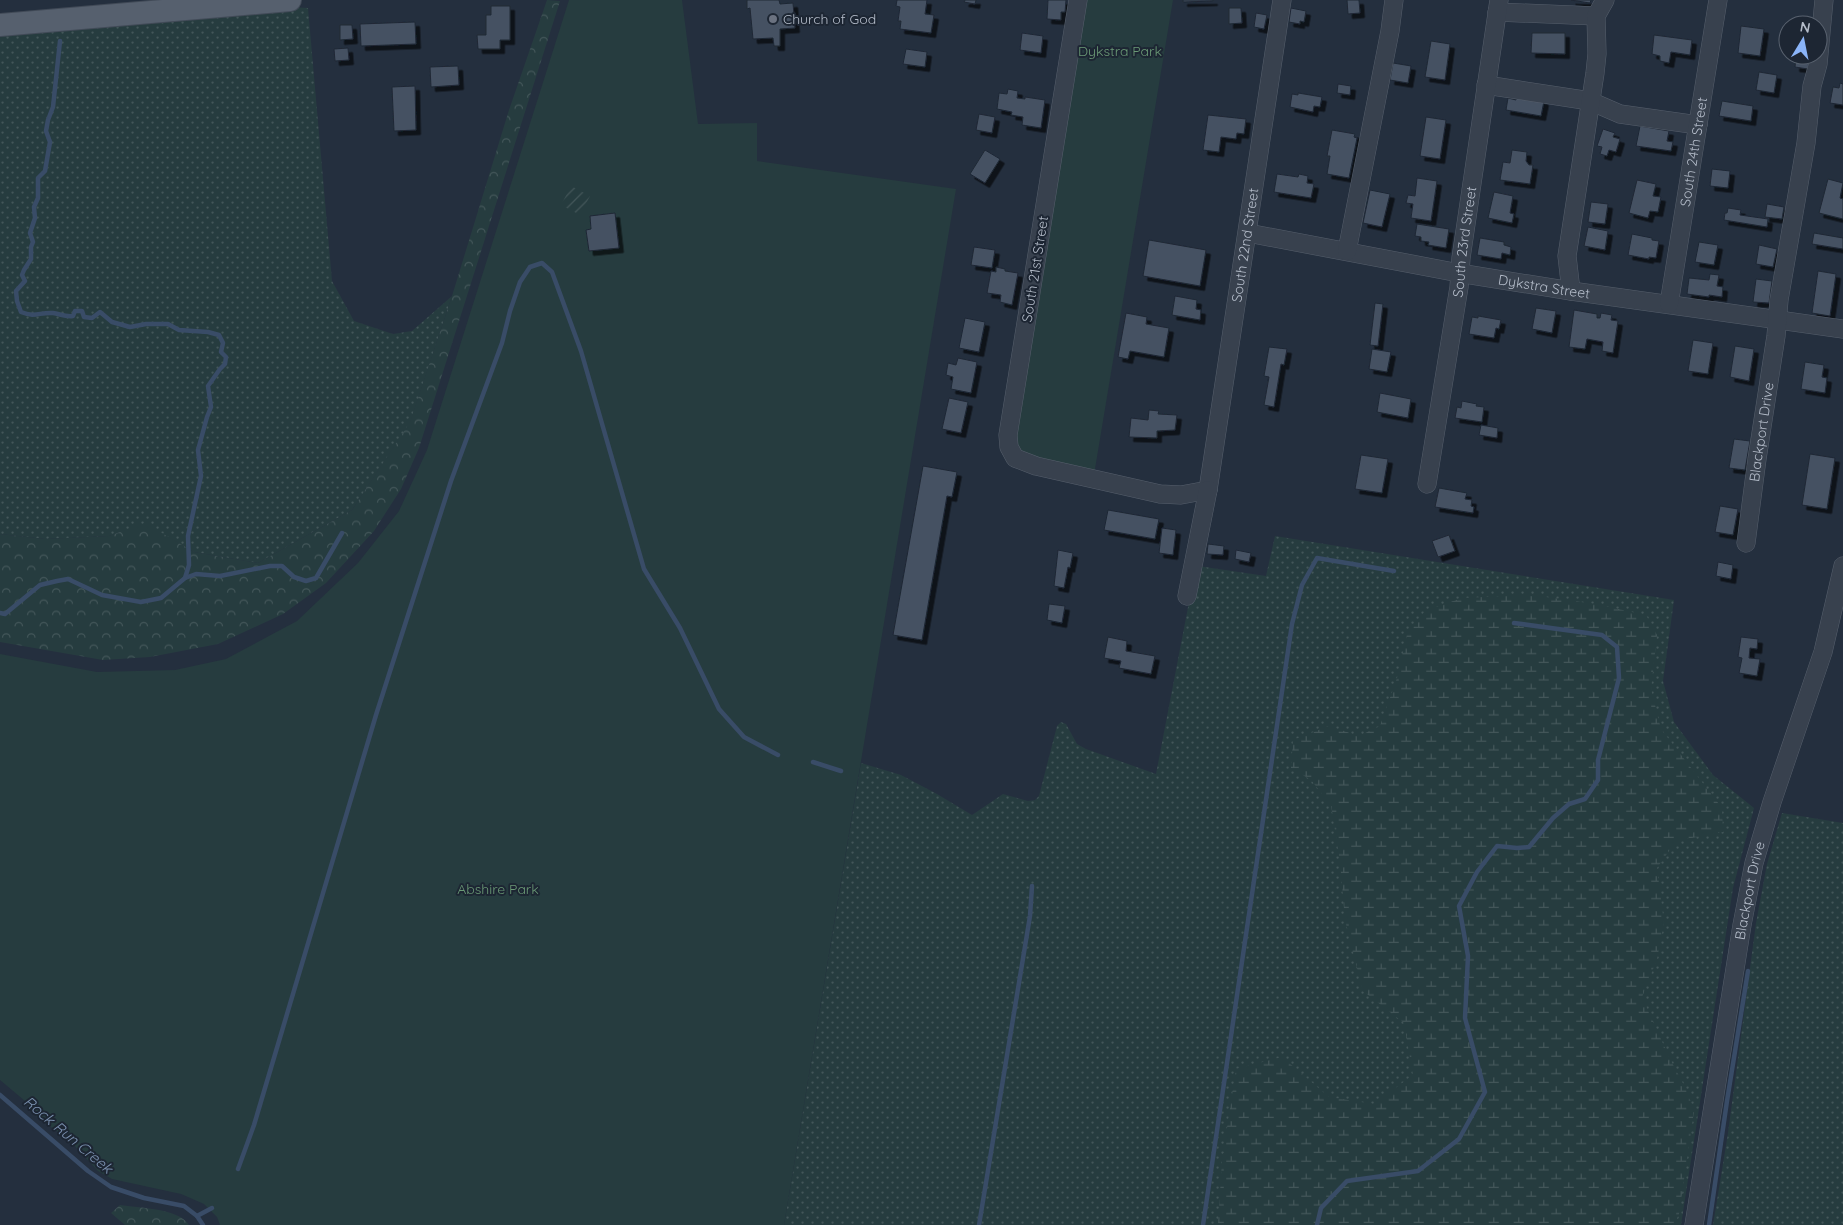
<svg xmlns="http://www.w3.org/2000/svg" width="1843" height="1225" font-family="Quicksand,sans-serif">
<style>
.grass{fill:url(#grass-dots)}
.forest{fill:url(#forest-crowns)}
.wetland{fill:url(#wetland-marsh)}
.park{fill:#263c3f}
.garden{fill:url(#garden-furrows)}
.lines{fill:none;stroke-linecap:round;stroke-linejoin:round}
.stream{stroke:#394c67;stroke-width:4.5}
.building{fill:#455162;stroke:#1f2835;filter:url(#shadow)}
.minor-casing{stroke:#565f6c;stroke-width:19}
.major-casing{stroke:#414a57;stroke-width:24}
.minor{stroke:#38414e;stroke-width:18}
.major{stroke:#56606e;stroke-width:22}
.worship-dot{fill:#6b7280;stroke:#1d2633;stroke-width:2}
.labels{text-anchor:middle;stroke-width:4;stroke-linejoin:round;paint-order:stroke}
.poi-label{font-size:14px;fill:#b4bcc9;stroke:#1d2633;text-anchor:start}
.park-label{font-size:14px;fill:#6b9a76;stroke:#1d2633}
.street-label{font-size:14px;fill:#b4bcc9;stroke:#1d2633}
.water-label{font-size:15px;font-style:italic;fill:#7c92b1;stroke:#1d2633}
</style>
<defs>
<pattern id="grass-dots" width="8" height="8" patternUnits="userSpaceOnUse" patternTransform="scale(1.25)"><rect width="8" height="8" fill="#263c3f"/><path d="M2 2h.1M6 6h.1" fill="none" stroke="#435659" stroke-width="1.8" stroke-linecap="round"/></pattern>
<pattern id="forest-crowns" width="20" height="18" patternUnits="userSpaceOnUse" patternTransform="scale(1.25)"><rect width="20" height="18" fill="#263c3f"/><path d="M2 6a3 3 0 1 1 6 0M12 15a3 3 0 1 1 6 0" fill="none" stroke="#435659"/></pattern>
<pattern id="wetland-marsh" width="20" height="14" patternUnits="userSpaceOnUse" patternTransform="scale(1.25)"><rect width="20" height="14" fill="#263c3f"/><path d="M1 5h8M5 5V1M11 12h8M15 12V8" fill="none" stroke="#435659"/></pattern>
<pattern id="garden-furrows" width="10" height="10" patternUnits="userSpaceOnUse" patternTransform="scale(1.25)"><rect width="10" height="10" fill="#263c3f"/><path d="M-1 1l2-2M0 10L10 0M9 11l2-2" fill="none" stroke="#435659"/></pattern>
<filter id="shadow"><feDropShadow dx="4.5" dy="4.5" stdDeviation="0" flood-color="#0009"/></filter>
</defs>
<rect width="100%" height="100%" fill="#242f3e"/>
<g class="grass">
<polygon points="272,6 308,8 332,281 354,321 393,334 412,331 452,296 410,423 352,510 258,563 194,552 145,524 109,536 45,539 0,534 0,34"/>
<polygon points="1275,536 1674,600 1663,681 1674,722 1713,775 1754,808 1733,888 1681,1225 784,1225 861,763 901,775 937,794 972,815 1003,794 1028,801 1035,800 1039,796 1057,726 1061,722 1066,724 1077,744 1086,749 1156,774 1190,597 1198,566 1266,576"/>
<polygon points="1782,813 1843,823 1843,1225 1713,1225 1728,1133 1756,923 1767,864"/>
</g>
<g class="forest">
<polygon points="547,0 560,1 419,448 401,489 374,531 326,583 283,614 218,644 150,657 103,660 0,642 0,534 45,539 109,536 145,523 194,552 258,563 352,510 410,422 452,296 509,110"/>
<path d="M120 1205C138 1208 179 1208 189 1225H125L111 1213Z"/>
</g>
<polygon class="wetland" points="1532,595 1595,604 1646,615 1657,635 1651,689 1661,729 1722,808 1723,832 1676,841 1657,868 1664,923 1657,959 1642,997 1669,1057 1687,1091 1694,1111 1679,1214 1674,1225 1218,1225 1222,1161 1236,1069 1282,1057 1329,1097 1374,1104 1413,1075 1404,1023 1363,991 1345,920 1340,862 1331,805 1311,780 1291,768 1293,740 1329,726 1359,736 1380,726 1397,678 1407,635 1425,611 1462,598"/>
<g class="park">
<polygon points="569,0 682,0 698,124 757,123 757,161 956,189 784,1225 220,1225 217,1217 204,1204 181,1194 112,1179 98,1171 70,1141 36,1116 25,1101 0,1080 0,654 97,672 175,670 226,659 297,621 358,563 399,511 427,450"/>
<polygon points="1083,0 1173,0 1094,475 1043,464 1013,447"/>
</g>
<polygon class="garden" points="571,186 590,196 580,215 561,205"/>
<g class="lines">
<g class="stream">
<polyline points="185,578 196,574 220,576 270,566 282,566 294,577 306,581 316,578 342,533"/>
<path d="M0 613 5 614 40 585 57 581 68 579 102 595 141 602 161 598 185 578 189 565 188 536 201 476 198 450 207 417 211 407 208 386 220 369 225 364 226 357 221 352 223 343 219 335 208 332 179 330 168 324H146L130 327 112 322 100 312 92 318 84 317 82 311H75L73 316C65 317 60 314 53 313 39 312 36 318 21 312L17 301 16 291 25 281 22 275 24 270 31 259V247L33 242 30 233 35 218 34 207 38 198V178L45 171 50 142 46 131 48 120 53 107 60 41"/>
<polyline points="813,762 841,771"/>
<polyline points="0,1095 88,1171 111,1187 144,1198 184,1206 197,1216 203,1225"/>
<polyline points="238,1169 254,1125 376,715 451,481 502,343 510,311 520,282 530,267 542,263 552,272 581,351 644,569 680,628 719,709 744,737 778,755"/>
<polyline points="197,1216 212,1208"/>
<polyline points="979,1225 1030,916 1032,886"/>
<polyline points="1203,1225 1292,624 1302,585 1317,558 1394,571"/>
<polyline points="1317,1225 1321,1208 1347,1181 1418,1171 1459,1139 1485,1092 1465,1018 1468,956 1459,906 1477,872 1497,846 1517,848 1529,847 1553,818 1569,804 1585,799 1598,780 1598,760 1619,678 1617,647 1602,635 1514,623"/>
<polyline points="1709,1225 1727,1101 1748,971"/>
</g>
</g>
<g class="building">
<polygon points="747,0 779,0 780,4 793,3 795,28 780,29 780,46 774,46 773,38 753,39 750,8 747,9"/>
<polygon points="897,0 927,0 925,14 934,15 931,33 900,29 901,21 898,21 900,7 896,6"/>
<polygon points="965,0 976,0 975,4 964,2"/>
<polygon points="1048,0 1066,0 1065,12 1061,12 1061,20 1047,19"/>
<polygon points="1183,0 1213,0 1213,1 1183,2"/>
<polygon points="1347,0 1359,0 1360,13 1348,14"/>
<polygon points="1571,0 1591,0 1590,3"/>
<polygon points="491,6 510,6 510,40 500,40 500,49 478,49 477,35 486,35 486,15 491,15"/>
<polygon points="1229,8 1241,8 1242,23 1229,24"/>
<polygon points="1291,8 1306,11 1304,22 1300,21 1300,24 1289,22"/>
<polygon points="1256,13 1267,15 1264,29 1254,27"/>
<polygon points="415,22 416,44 361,46 360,24"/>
<polygon points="340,25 352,25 353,39 340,40"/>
<polygon points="1741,26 1764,29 1760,56 1738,53"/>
<polygon points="1022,33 1043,36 1041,53 1020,50"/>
<polygon points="1532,33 1565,33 1565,54 1531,53"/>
<polygon points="1654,35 1692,40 1690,55 1671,52 1669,63 1660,61 1660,56 1652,54"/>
<polygon points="1431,41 1450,44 1445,80 1425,77"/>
<polygon points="348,48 349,60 335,61 334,49"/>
<polygon points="906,49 927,52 925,67 903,64"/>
<polygon points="1796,57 1809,59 1808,69 1795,67"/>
<polygon points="1393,63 1411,66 1408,83 1390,80"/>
<polygon points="458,66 459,85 431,87 430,67"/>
<polygon points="1759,72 1777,75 1774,93 1756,90"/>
<polygon points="1840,83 1843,84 1843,105 1830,103 1833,87 1839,88"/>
<polygon points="1338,84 1351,86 1350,95 1337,93"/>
<polygon points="415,86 416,130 394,131 392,87"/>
<polygon points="1008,89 1018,91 1017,98 1025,99 1025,97 1045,100 1041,128 1022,125 1023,117 1011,115 1012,112 997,109 999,93 1007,94"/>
<polygon points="1298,93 1322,97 1320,107 1314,106 1313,112 1290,107 1292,94 1298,95"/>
<polygon points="1517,93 1544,101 1541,116 1506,110 1508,98 1516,100"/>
<polygon points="1722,101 1753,106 1751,121 1719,116"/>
<polygon points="979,114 995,117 992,133 976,130"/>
<polygon points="1208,115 1246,119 1244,134 1237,133 1236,139 1221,137 1219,152 1203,150"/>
<polygon points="1426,117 1446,120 1440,159 1420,156"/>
<polygon points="1640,126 1669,131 1667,141 1673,142 1671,151 1636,146"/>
<polygon points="1603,129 1615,133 1613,137 1620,139 1616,152 1609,150 1607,156 1600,154 1602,147 1597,146"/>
<polygon points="1332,130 1355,134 1354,137 1357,138 1349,178 1327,174 1330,156 1327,156"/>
<polygon points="985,150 1000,159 985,183 970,174"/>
<polygon points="1512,150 1527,152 1526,161 1529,165 1533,165 1530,184 1500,180 1503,162 1510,163"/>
<polygon points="1712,169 1730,171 1728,188 1710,186"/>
<polygon points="1277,174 1298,177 1299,174 1308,176 1307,183 1314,184 1311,198 1274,192"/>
<polygon points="1417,178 1437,181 1431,221 1411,218 1413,204 1406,203 1408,195 1415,196"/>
<polygon points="1828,179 1843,183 1840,198 1843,199 1843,219 1819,213"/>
<polygon points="1637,180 1656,184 1653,196 1661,197 1658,212 1650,211 1648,218 1629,213"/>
<polygon points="1370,190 1390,194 1382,227 1363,223"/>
<polygon points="1494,192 1513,196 1510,213 1514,214 1512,223 1488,218"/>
<polygon points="1591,202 1608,204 1605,224 1588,222"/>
<polygon points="1767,204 1784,207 1782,219 1765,217"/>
<polygon points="1728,208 1741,210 1740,215 1768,219 1767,227 1724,220 1725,213 1727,213"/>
<polygon points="615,213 619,248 589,251 586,230 591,229 590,216"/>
<polygon points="1417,224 1449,229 1446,248 1428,245 1429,242 1421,241 1421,237 1415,236"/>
<polygon points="1588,227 1608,231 1605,250 1584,246"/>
<polygon points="1814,233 1843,238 1843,249 1812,244"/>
<polygon points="1632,234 1652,238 1652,240 1659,241 1656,258 1649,257 1649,259 1628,255"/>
<polygon points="1480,238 1504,242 1504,245 1511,247 1510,255 1502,253 1501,259 1477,255"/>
<polygon points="1149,240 1206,250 1200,286 1143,276"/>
<polygon points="1699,242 1718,245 1714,265 1695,262"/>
<polygon points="1759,245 1777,249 1773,267 1756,264"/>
<polygon points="974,247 995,250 992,268 971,265"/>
<polygon points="996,267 1005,269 1005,271 1018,273 1012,305 1000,302 1001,295 987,293 991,271 996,272"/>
<polygon points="1818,271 1836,274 1830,316 1812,313"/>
<polygon points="1710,274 1719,275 1717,286 1723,287 1722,297 1709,295 1709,297 1687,294 1689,278 1709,280"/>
<polygon points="1756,279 1772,281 1769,303 1753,302"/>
<polygon points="1175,296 1197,300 1196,309 1201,310 1200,320 1172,315"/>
<polygon points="1375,303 1383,304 1378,346 1370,345"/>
<polygon points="1536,308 1556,311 1552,333 1532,329"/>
<polygon points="1574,310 1597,314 1597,318 1600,318 1601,313 1612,315 1611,320 1618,321 1613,353 1602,351 1603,342 1587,339 1585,349 1569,347"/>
<polygon points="1126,313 1147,317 1146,324 1169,328 1164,357 1130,351 1128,359 1118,357"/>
<polygon points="1478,316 1501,320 1499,329 1496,328 1494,338 1469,334 1472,317 1478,318"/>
<polygon points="965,318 985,322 979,352 959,348"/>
<polygon points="1693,340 1713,343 1708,374 1688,371"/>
<polygon points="1735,346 1754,349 1749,381 1730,377"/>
<polygon points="1269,347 1287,349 1284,365 1281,364 1274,407 1264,405 1269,377 1264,376"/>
<polygon points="1372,349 1391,352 1387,372 1369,369"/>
<polygon points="958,358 977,362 971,393 951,389 953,377 946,375 948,363 956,365"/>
<polygon points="1805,362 1824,365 1822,377 1827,378 1825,393 1801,389"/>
<polygon points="1380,393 1411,399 1408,418 1377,412"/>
<polygon points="949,398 968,402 961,433 942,429"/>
<polygon points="1462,401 1477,404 1476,406 1484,407 1482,422 1455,418 1457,407 1461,408"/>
<polygon points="1149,410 1159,411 1158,414 1177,415 1175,430 1157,431 1157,438 1129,437 1131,418 1148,420"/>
<polygon points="1481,425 1498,428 1497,438 1479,435"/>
<polygon points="1734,439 1750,441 1745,470 1729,468"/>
<polygon points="1810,454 1835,458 1827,509 1802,505"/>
<polygon points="1361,455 1388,459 1382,493 1355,489"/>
<polygon points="923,466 957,472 952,497 947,496 922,640 893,635"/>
<polygon points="1439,488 1467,493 1465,499 1472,500 1471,506 1474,507 1473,513 1435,507"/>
<polygon points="1720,506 1738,509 1733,535 1715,532"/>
<polygon points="1108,510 1159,519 1155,539 1104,530"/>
<polygon points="1162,528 1176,530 1173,555 1159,553"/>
<polygon points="1449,535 1455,551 1438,557 1432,541"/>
<polygon points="1208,544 1224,546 1223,555 1207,554"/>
<polygon points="1058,550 1073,553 1070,568 1068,567 1064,588 1054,586"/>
<polygon points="1236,550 1251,553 1249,562 1235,559"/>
<polygon points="1718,562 1733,565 1731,579 1716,576"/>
<polygon points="1049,604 1065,606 1062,623 1047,620"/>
<polygon points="1108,637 1127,641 1126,651 1155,656 1151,674 1119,668 1121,661 1104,658"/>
<polygon points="1741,637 1758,639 1757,649 1750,648 1749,658 1760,659 1757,676 1739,673 1742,658 1738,657"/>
</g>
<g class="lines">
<defs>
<g id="minor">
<path id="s1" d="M1078 0 1008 435 1009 447 1015 458 1036 466 1160 494 1181 495 1208 490 1282 0"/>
<polyline points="1497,12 1596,16"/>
<polyline points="1486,85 1590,101 1620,114 1698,125"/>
<path id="s2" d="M1248 233 1459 273 1571 291 1843 329"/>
<polyline points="1347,251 1390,31 1394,0"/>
<polyline points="1571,291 1567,256 1595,73 1597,54 1596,16 1605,0"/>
<path id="s3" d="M1669 304 1718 0"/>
<path id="s4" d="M1427 484 1459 287 1461 258 1499 0"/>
<path id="s5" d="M1746 543 1757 459 1776 336 1779 300 1806 143 1812 86 1818 64 1824 0"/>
<polyline points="1187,596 1208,490"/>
<path id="s6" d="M1694 1225 1742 925 1754 863 1772 802 1823 652 1843 566"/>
</g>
<polyline id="major" points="0,25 290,0"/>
</defs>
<use href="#minor" class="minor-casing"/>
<use href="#major" class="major-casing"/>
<use href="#minor" class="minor"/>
<use href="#major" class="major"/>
</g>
<circle class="worship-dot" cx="773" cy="19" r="5"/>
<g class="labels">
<g class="poi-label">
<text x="783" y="24">Church of God</text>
</g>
<g class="park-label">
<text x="1120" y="56">Dykstra Park</text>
<text x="498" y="894">Abshire Park</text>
</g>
<g class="street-label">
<text dy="5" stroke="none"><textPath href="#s3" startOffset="154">South 24th Street</textPath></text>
<text dy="5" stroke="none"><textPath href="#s4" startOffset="245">South 23rd Street</textPath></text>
<text dy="5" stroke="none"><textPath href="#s1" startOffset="911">South 22nd Street</textPath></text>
<text transform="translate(1035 269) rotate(-81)" y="5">South 21st Street</text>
<text dy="5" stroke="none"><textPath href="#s2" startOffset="301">Dykstra Street</textPath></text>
<text dy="5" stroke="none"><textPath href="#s5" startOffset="112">Blackport Drive</textPath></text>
<text dy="5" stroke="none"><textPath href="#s6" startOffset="339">Blackport Drive</textPath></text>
</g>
<g class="water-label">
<text transform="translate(68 1135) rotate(40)" y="5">Rock Run Creek</text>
</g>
</g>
<g transform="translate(1803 40) rotate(10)"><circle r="24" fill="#1d2633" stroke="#59626f"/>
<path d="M0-4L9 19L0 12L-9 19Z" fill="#8ab4f8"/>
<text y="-8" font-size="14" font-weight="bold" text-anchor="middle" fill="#b4bcc9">N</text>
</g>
</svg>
